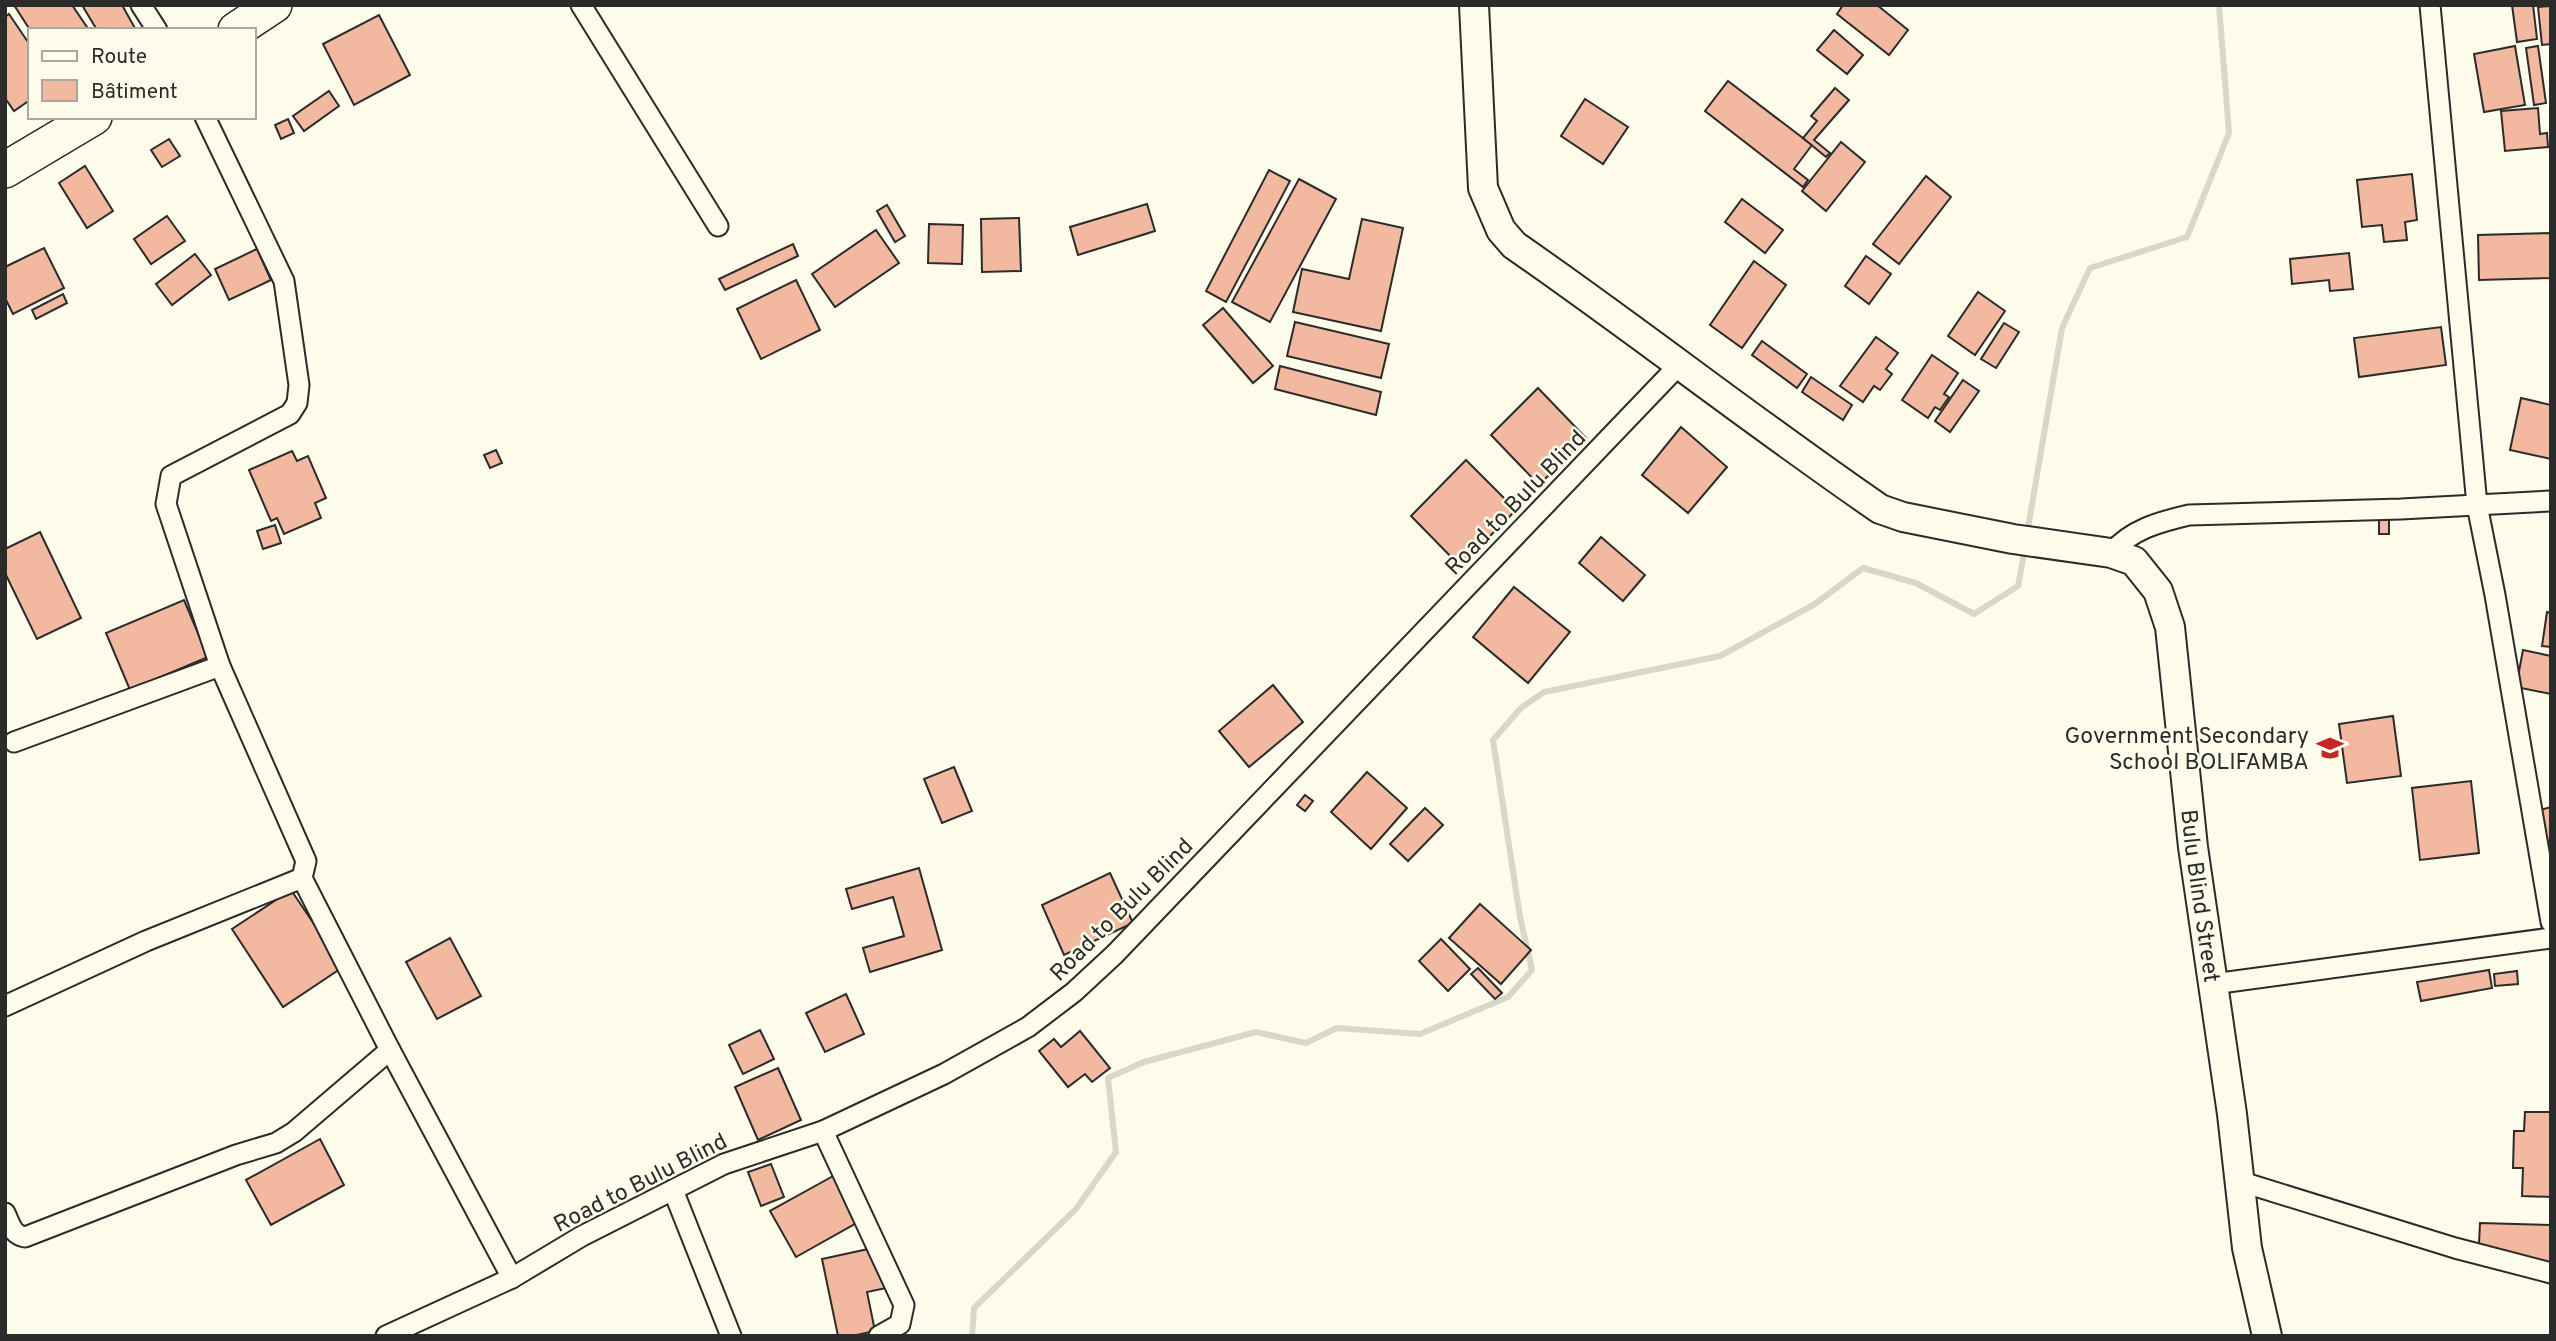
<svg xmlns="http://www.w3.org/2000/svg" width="2556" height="1341" font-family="Overpass,sans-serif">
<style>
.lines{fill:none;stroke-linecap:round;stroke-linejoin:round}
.stream{stroke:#d8d7c9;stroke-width:6}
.building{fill:#f2b8a0;stroke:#2b2b2b;stroke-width:2}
.street-casing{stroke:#2b2b2b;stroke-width:23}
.secondary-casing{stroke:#2b2b2b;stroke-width:32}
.highway-casing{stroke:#2b2b2b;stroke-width:38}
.street{stroke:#fdfbea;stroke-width:19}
.secondary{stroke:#fdfbea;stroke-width:28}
.highway{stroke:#fdfbea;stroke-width:35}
.labels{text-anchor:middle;stroke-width:5;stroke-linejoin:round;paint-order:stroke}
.street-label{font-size:23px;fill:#2b2b2b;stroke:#fdfbea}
.poi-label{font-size:23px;fill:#2b2b2b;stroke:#fdfbea;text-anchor:end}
</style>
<rect width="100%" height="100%" fill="#fdfbea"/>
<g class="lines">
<g class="stream">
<polyline points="2027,534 2062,328 2090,268 2187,237 2229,133 2219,5"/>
<polyline points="972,1336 974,1308 1076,1209 1116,1152 1108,1078 1144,1062 1256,1032 1306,1043 1337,1028 1420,1034 1508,997 1532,970 1520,917 1493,740 1521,708 1544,692 1720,656 1815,604 1863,568 1916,583 1974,614 2018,586 2025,548"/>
</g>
</g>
<g class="building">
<polygon points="14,5 72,5 89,30 30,30"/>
<polygon points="82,5 122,5 136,30 97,30"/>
<polygon points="1843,5 1877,5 1908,30 1889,55 1837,14"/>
<polygon points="2512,5 2533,5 2537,39 2517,42"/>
<polygon points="2551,6 2551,44 2542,45 2538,7"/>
<polygon points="9,14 30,45 30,100 14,111 5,98 5,17"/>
<polygon points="379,15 410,75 354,105 323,44"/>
<polygon points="1834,30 1863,55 1847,74 1817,50"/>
<polygon points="2515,46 2525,105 2484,112 2474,54"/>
<polygon points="2538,46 2546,103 2534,105 2526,48"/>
<polygon points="1728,81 1812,145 1794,169 1808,180 1803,187 1705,111"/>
<polygon points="1835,88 1849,100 1814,140 1830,153 1826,157 1803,138 1817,121 1811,116"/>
<polygon points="329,91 339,106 304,131 293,116"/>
<polygon points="1585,99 1628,127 1603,164 1561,136"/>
<polygon points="2538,108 2540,134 2547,133 2548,147 2505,151 2501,111"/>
<polygon points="288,119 294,133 281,139 275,125"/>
<polygon points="169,139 180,156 162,167 151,150"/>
<polygon points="1841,142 1865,162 1826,211 1802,191"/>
<polygon points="85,166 113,211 87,228 59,183"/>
<polygon points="1269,170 1290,181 1226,302 1206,291"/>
<polygon points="2412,174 2417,220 2405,222 2407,240 2384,242 2382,225 2362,227 2357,180"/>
<polygon points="1926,176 1951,197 1899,264 1873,244"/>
<polygon points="1299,179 1336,199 1270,322 1232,302"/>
<polygon points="1742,199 1783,230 1765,253 1725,222"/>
<polygon points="1147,204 1155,231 1078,255 1070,227"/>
<polygon points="887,205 905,236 895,242 877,211"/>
<polygon points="167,216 185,241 151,264 134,239"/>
<polygon points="1019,218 1021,271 982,272 981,219"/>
<polygon points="1362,219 1403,228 1381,331 1293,312 1302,269 1349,279"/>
<polygon points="929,224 963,225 962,264 928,263"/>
<polygon points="876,230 899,263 835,307 812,274"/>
<polygon points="2551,233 2551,278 2479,280 2478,235"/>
<polygon points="793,244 798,256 725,290 719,279"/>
<polygon points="44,248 64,288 13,314 5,298 5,267"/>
<polygon points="257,249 271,280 229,300 215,269"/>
<polygon points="2349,253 2353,289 2330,291 2329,280 2292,284 2290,259"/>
<polygon points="195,254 211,275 172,305 156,284"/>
<polygon points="1866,256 1891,274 1869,304 1845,286"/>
<polygon points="1754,261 1786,285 1742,348 1710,325"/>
<polygon points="796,280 820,330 761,359 737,309"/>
<polygon points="1978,292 2005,311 1975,355 1948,336"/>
<polygon points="63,294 67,303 36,319 32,310"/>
<polygon points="1223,308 1273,366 1253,383 1203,325"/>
<polygon points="1295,322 1389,344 1381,378 1287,356"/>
<polygon points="2004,323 2019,332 1996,368 1981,359"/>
<polygon points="2441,327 2446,365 2359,377 2354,338"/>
<polygon points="1876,337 1898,353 1886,369 1892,374 1880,390 1874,386 1863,402 1840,386"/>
<polygon points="1762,341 1807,374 1797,388 1752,355"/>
<polygon points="1932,355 1958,373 1944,394 1949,397 1940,410 1935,407 1928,418 1902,400"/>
<polygon points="1280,366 1381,392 1376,415 1275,389"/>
<polygon points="1811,377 1852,405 1843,420 1802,392"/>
<polygon points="1963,380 1979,391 1950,432 1935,421"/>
<polygon points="1538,388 1586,438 1539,485 1491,435"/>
<polygon points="2521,398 2551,405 2551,459 2510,450"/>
<polygon points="1681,427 1727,467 1688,513 1642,475"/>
<polygon points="496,450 502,463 490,468 484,455"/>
<polygon points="292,451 297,461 308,456 326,498 315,503 321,518 284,534 277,518 271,521 249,470"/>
<polygon points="1466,460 1516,510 1460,566 1411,516"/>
<rect x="2379" y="518" width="10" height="16"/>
<polygon points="275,525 281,543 263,549 257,531"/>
<polygon points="40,532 81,618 37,639 5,573 5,549"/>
<polygon points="1601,537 1645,575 1623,601 1579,563"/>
<polygon points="1514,587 1570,632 1528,683 1473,637"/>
<polygon points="184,600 208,657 130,690 106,633"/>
<polygon points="2547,612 2551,613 2551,647 2542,646"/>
<polygon points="2523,650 2551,656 2551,694 2516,687"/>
<polygon points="1273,685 1303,722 1249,767 1219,731"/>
<polygon points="2393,716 2401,776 2347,783 2339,724"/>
<polygon points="954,767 972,811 942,823 924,779"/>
<polygon points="1367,772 1407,808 1371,849 1331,812"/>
<polygon points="2471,781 2479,853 2420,860 2412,788"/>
<polygon points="1305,795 1313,801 1305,811 1297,805"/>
<polygon points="2551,807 2551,840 2540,842 2533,812"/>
<polygon points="1425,808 1443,825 1408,861 1390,844"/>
<polygon points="919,868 942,950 870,972 863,948 904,936 893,897 852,909 846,889"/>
<polygon points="1110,873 1133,923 1064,955 1042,905"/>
<polygon points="291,890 343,967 283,1007 232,929"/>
<polygon points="1480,904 1531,950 1501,984 1449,938"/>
<polygon points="450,938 481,996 437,1019 406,962"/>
<polygon points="1441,939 1470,969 1448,991 1419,961"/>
<polygon points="1478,968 1502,993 1495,999 1471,974"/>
<polygon points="2489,970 2492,988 2421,1001 2417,982"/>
<polygon points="2517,971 2518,984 2495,986 2494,974"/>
<polygon points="846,994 864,1034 825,1052 806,1013"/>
<polygon points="760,1030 774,1059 743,1074 729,1045"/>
<polygon points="1080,1031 1110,1068 1092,1082 1085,1074 1068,1087 1039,1051 1054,1039 1061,1047"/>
<polygon points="778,1068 801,1120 758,1140 735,1087"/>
<polygon points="2525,1112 2551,1112 2551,1197 2522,1196 2523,1168 2513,1168 2514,1131 2524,1131"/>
<polygon points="320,1139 344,1185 271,1225 246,1180"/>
<polygon points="771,1164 784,1197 761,1206 748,1172"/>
<polygon points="835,1175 860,1221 796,1257 770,1211"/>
<polygon points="2480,1223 2551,1225 2551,1266 2478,1264"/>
<polygon points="882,1246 891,1287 867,1292 875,1331 852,1336 838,1336 822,1259"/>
</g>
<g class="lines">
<defs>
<g id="street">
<polyline points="141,5 157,30"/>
<polyline points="581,5 718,226"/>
<polyline points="2430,5 2477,505 2495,595 2551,922"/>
<polyline points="205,117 284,281 299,385 297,403 290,414 171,476 166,504 220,666 306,861 302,878 390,1050 512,1278"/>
<path d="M2111 553C2132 529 2159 522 2189 515L2401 509 2551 501"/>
<polyline points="14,742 220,666"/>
<polyline points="2213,984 2551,938"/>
<polyline points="5,1006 146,941 302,878"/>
<polyline points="823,1131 904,1305 900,1324 879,1336"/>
<polyline points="2239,1181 2455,1248 2551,1273"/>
<polyline points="673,1190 731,1336"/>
<path d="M5 1213C10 1223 12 1235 25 1237L236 1155 276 1143 294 1132 390 1050"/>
<polyline points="386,1336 512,1278 582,1236 724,1164 823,1131 944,1074 1028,1027 1074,992 1115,954 1679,365"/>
</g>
<g id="secondary">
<path id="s1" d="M1474 5 1483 188 1501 230 1514 245C1638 331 1756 424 1880 509L1903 517 2013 539 2111 553 2134 561 2158 591 2170 627 2193 847 2232 1114 2247 1248 2267 1336"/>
</g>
<g id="highway">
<polyline points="236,30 274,5"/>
<polyline points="5,170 94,117"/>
</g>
</defs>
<use href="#street" class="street-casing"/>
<use href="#secondary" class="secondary-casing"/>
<use href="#highway" class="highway-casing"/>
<use href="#street" class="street"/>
<use href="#secondary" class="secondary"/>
<use href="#highway" class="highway"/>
</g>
<defs>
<symbol id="school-bare" viewBox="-9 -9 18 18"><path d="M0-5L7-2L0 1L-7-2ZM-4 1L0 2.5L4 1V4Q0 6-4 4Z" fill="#c62828" stroke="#fdfbea" stroke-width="2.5" paint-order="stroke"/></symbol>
</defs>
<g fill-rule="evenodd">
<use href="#school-bare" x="2311" y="729" width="38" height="38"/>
</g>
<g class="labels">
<g class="street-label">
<text transform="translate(1515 502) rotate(-46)" y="8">Road to Bulu Blind</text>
<text dy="8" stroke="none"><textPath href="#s1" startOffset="1307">Bulu Blind Street</textPath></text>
<text transform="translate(1121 909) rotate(-45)" y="8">Road to Bulu Blind</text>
<text transform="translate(640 1182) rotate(-27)" y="8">Road to Bulu Blind</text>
</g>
<g class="poi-label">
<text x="2309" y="743">Government Secondary<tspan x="2309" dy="26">School BOLIFAMBA</tspan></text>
</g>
</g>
<rect width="2556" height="1341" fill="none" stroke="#2b2b2b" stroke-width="14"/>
<rect x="28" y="28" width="228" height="91" fill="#fdfbea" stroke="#a9a89e" stroke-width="2"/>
<rect x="42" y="51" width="35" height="10" fill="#fdfbea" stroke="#a9a89e" stroke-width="2"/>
<text x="91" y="63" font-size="21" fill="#2b2b2b">Route</text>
<rect x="42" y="80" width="35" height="21" fill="#f2b8a0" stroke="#a9a89e" stroke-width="2"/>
<text x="91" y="98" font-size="21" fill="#2b2b2b">Bâtiment</text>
</svg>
